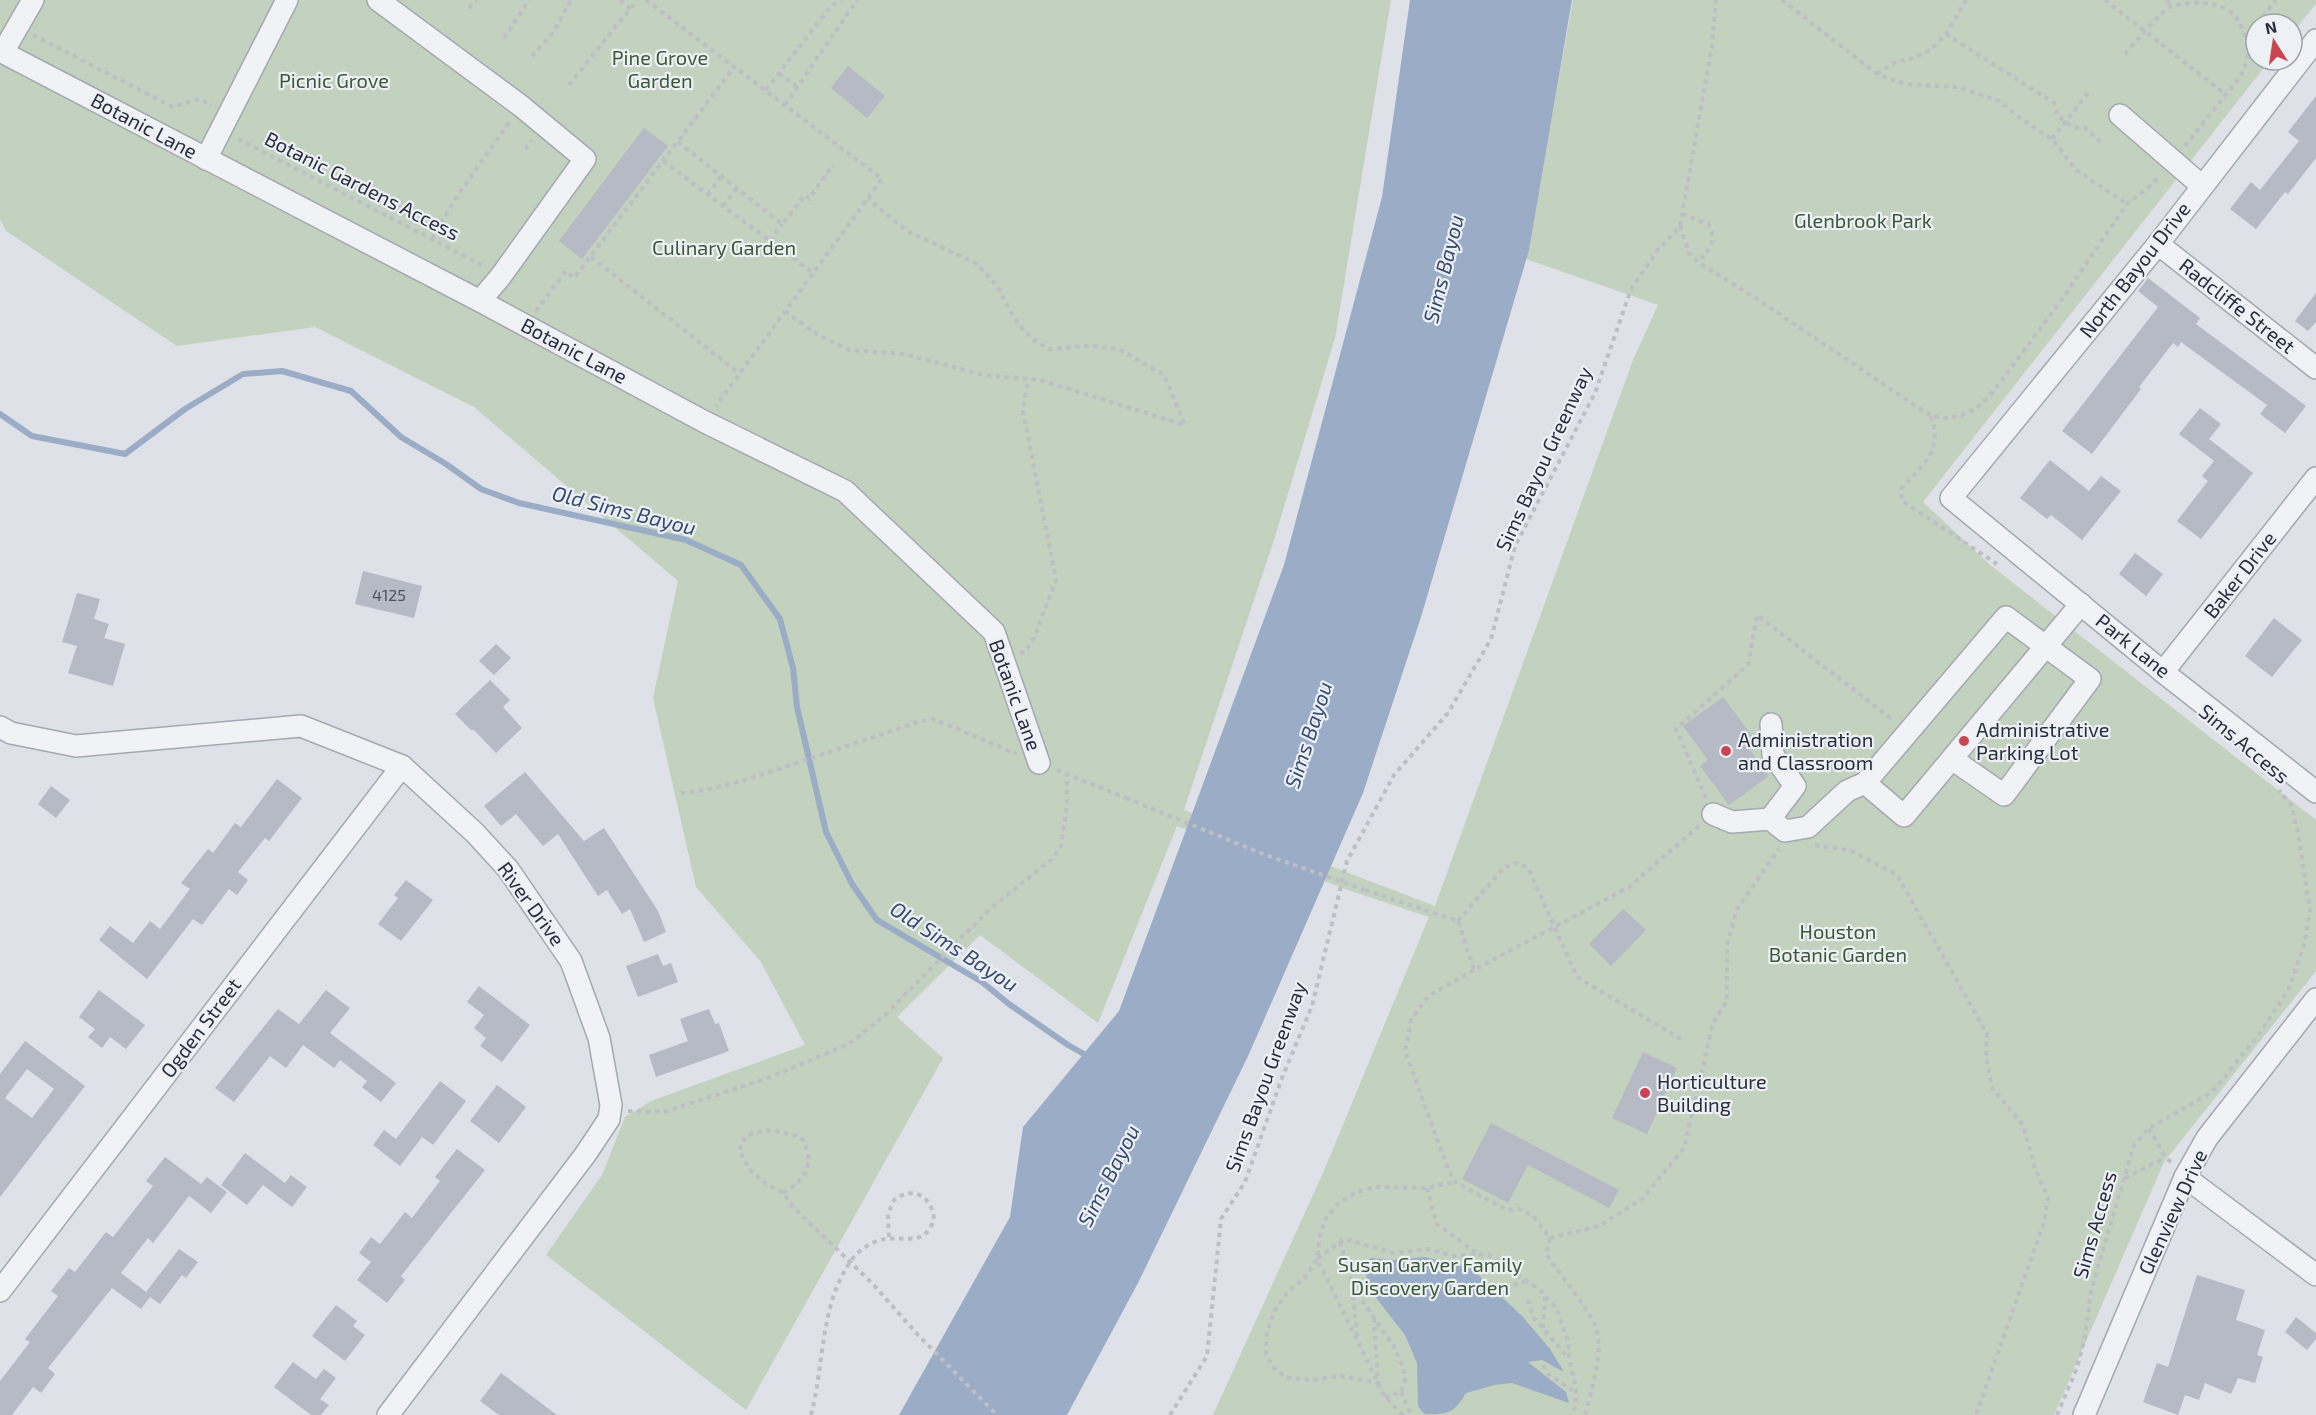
<svg xmlns="http://www.w3.org/2000/svg" width="2316" height="1415" font-family="'Exo 2',sans-serif">
<style>
.green{fill:#c3d1bf}
.water{fill:#9aacc6}
.lines{fill:none;stroke-linecap:round;stroke-linejoin:round}
.stream{stroke:#9aacc6;stroke-width:6}
.building{fill:#b6bac4;fill-rule:evenodd}
.minor-casing{stroke:#a4a8b1;stroke-width:24}
.path{stroke:#bdbfc6;stroke-width:4;stroke-dasharray:4.5 4.5;stroke-linecap:butt}
.minor{stroke:#f1f2f6;stroke-width:21}
.path-bridge{stroke:#bdbfc6;stroke-width:4;stroke-dasharray:4.5 4.5;stroke-linecap:butt}
.poi-dot{fill:#c94651;stroke:#edf0f5;stroke-width:2}
.labels{text-anchor:middle;stroke-width:4.5;stroke-linejoin:round;paint-order:stroke}
.number-label{font-size:16px;fill:#4c515f}
.park-label{font-size:20px;fill:#3a5936;stroke:#edf0f5}
.street-label{font-size:20px;fill:#282e3d;stroke:#edf0f5}
.poi-label{font-size:20px;fill:#282e3d;stroke:#edf0f5;text-anchor:start}
.water-label{font-size:21px;font-style:italic;fill:#344a70;stroke:#edf0f5}
</style>
<rect width="100%" height="100%" fill="#dee1e7"/>
<polygon class="green" points="0,0 1391,0 1335,338 1274,540 1184,810 1435,906 1633,360 1658,305 1526,259 1573,0 2316,0 2316,4 2292,33 2292,24 2256,24 2256,60 2270,60 1923,502 1989,564 2316,820 2316,971 2164,1162 2054,1415 1213,1415 1323,1173 1429,917 1348,890 1177,826 1098,1023 980,935 897,1017 943,1058 746,1410 546,1255 602,1175 625,1117 651,1101 805,1045 761,962 696,887 653,698 678,581 474,407 315,327 177,346 6,231 0,219"/>
<g class="water">
<polygon points="1410,0 1572,0 1529,250 1421,617 1363,793 1249,1054 1138,1283 1067,1415 899,1415 1010,1217 1023,1127 1119,1011 1284,565 1382,197"/>
<path d="M1425 1257 1472 1269 1522 1316 1550 1349 1564 1372 1542 1360 1528 1362 1566 1392 1569 1403 1512 1383 1494 1385 1466 1393C1454 1413 1448 1415 1424 1414L1418 1406 1417 1363 1405 1335 1370 1290 1365 1271 1370 1258 1393 1260Z"/>
</g>
<g class="lines">
<polyline class="stream" points="0,414 32,436 125,454 185,409 243,374 282,371 351,391 401,437 446,464 481,489 519,503 686,540 741,565 780,619 793,668 797,707 826,832 852,884 877,920 982,982 1009,1004 1068,1045 1091,1058"/>
</g>
<g class="building">
<polygon points="848,66 885,96 867,118 831,88"/>
<polygon points="2316,96 2316,158 2288,194 2285,192 2256,229 2230,209 2251,182 2260,190 2299,141 2288,132"/>
<polygon points="644,128 668,146 582,259 559,241"/>
<polygon points="2148,278 2200,318 2196,324 2306,406 2285,433 2260,414 2267,405 2181,342 2178,347 2173,343 2139,387 2141,389 2092,454 2062,431 2158,307 2138,291"/>
<polygon points="2316,293 2316,322 2308,331 2295,321"/>
<polygon points="2200,408 2221,424 2209,439 2253,473 2201,539 2177,521 2208,481 2202,476 2214,461 2179,434"/>
<polygon points="2050,460 2089,491 2101,476 2121,491 2082,540 2051,515 2047,519 2020,498"/>
<polygon points="2135,553 2163,574 2146,596 2119,574"/>
<polygon points="363,571 422,586 414,618 355,604"/>
<polygon points="77,593 100,599 94,619 109,624 104,638 125,644 113,686 68,673 77,646 62,642"/>
<polygon points="2274,618 2302,640 2272,677 2245,656"/>
<polygon points="496,644 511,658 494,675 479,661"/>
<polygon points="490,680 510,700 503,707 522,728 496,753 473,729 472,731 455,714"/>
<polygon points="1723,697 1752,736 1744,742 1769,776 1729,805 1700,766 1708,760 1683,726"/>
<polygon points="525,772 584,841 604,828 658,911 666,932 644,942 630,909 622,914 607,890 598,896 558,834 543,846 516,814 501,826 484,806"/>
<polygon points="277,779 302,798 269,841 265,838 238,872 248,880 237,895 229,889 202,925 193,919 147,979 99,940 110,926 133,943 150,921 160,929 190,889 181,883 208,849 213,853 235,823 241,827"/>
<polygon points="51,786 70,800 56,818 38,804"/>
<polygon points="406,880 433,900 401,941 378,924 398,898 394,895"/>
<polygon points="1623,909 1646,930 1611,966 1589,944"/>
<polygon points="658,954 663,966 671,963 678,982 638,997 626,966"/>
<polygon points="479,986 530,1025 502,1062 480,1046 486,1038 474,1028 484,1015 467,1002"/>
<polygon points="99,990 145,1025 126,1049 110,1037 102,1048 88,1037 95,1029 79,1017"/>
<polygon points="326,990 350,1008 330,1033 396,1083 381,1102 362,1087 367,1081 340,1060 334,1068 303,1045 286,1068 270,1056 234,1102 215,1088 278,1009 299,1024"/>
<polygon points="709,1009 715,1024 719,1023 729,1051 656,1077 649,1055 688,1041 680,1019"/>
<path d="M25 1041 85 1086 0 1197V1074ZM27 1069 54 1089 32 1118 5 1098Z"/>
<polygon points="1643,1052 1677,1068 1647,1134 1612,1118"/>
<polygon points="440,1081 466,1101 433,1145 422,1137 400,1166 373,1145 384,1130 396,1139"/>
<polygon points="497,1085 526,1107 499,1143 470,1121"/>
<polygon points="1491,1123 1619,1190 1609,1208 1528,1165 1508,1203 1462,1179"/>
<polygon points="457,1149 485,1170 401,1276 405,1280 387,1303 357,1280 371,1262 359,1253 371,1237 380,1244 405,1212 412,1218 440,1181 435,1177"/>
<polygon points="245,1153 285,1183 291,1175 307,1187 292,1207 263,1185 247,1205 221,1185"/>
<polygon points="165,1157 201,1184 207,1177 227,1192 211,1213 189,1196 153,1243 148,1238 121,1273 146,1292 179,1249 198,1262 186,1278 182,1275 160,1304 150,1297 141,1309 112,1288 48,1368 55,1374 41,1393 33,1387 12,1415 0,1415 0,1381 30,1342 25,1339 58,1296 51,1291 69,1268 75,1272 106,1232 113,1237 153,1186 146,1181"/>
<polygon points="2197,1275 2245,1290 2236,1320 2265,1330 2257,1355 2263,1357 2255,1383 2238,1378 2231,1394 2205,1383 2199,1400 2185,1395 2178,1415 2143,1402 2157,1363 2168,1367"/>
<polygon points="336,1305 357,1321 353,1326 365,1335 345,1361 312,1336"/>
<polygon points="2296,1317 2316,1333 2316,1339 2307,1350 2285,1332"/>
<polygon points="293,1362 316,1379 324,1369 336,1378 320,1399 329,1405 321,1415 311,1415 274,1387"/>
<polygon points="501,1373 557,1415 499,1415 480,1401"/>
</g>
<g class="lines">
<defs>
<g id="minor">
<polyline points="378,0 521,106 585,159 501,276 480,301"/>
<polyline points="2316,40 2158,244 1951,498 2163,672 2316,792"/>
<polyline points="0,51 480,301 705,422 845,491 994,632 1039,763"/>
<polyline points="3,52 33,0"/>
<polyline points="2120,115 2202,186"/>
<polyline points="206,159 287,0"/>
<polyline points="2158,244 2316,368"/>
<polyline points="2163,672 2316,478"/>
<polyline points="0,727 11,733 76,746 301,726 402,766 475,833 508,869 571,961 599,1038 611,1105 609,1119 585,1155 388,1415"/>
<polyline points="1865,783 2006,617 2090,679 2004,795 1952,759"/>
<polyline points="1713,814 1732,822 1770,819 1785,831 1808,827 1847,791 1865,783 1904,816 2081,604"/>
<polyline points="1770,819 1795,786 1773,755 1771,724"/>
<polyline points="2185,1177 2316,1275"/>
<polyline points="0,1291 402,766"/>
<polyline points="2084,1415 2185,1177 2207,1138 2316,999"/>
</g>
</defs>
<use href="#minor" class="minor-casing"/>
<g class="path">
<polyline points="620,0 630,9"/>
<polyline points="646,0 882,179 716,406"/>
<polyline points="1782,0 1877,74 1905,84 1958,87 1999,101 2024,121 2052,139 2076,170 2127,204"/>
<polyline points="2105,0 2225,94"/>
<polyline points="2168,0 2169,8"/>
<polyline points="469,8 476,0"/>
<polyline points="2257,24 2276,0"/>
<polyline points="1946,34 2054,103 2058,116 2072,127 2085,128 2104,145"/>
<polyline points="33,35 173,107 199,99 212,105"/>
<polyline points="504,38 529,0"/>
<path d="M2125 54C2135 43 2159 13 2170 7 2191 0 2225 0 2238 20 2242 27 2245 35 2248 42"/>
<polyline points="532,56 552,34 571,0"/>
<polyline points="779,73 797,87"/>
<polyline points="1877,74 1897,61 1914,58 1932,49 1946,34 1966,0"/>
<polyline points="569,85 637,0"/>
<polyline points="766,90 831,6 842,0"/>
<polyline points="785,105 857,0"/>
<polyline points="238,139 484,266"/>
<polyline points="2052,139 2088,93"/>
<polyline points="678,142 782,224 805,195 809,199 833,165"/>
<polyline points="2185,146 2240,77 2247,60 2248,42 2256,26"/>
<polyline points="525,149 532,140"/>
<polyline points="663,161 813,273"/>
<polyline points="708,195 721,176"/>
<polyline points="723,206 737,188"/>
<path d="M1682 214 1708 224C1718 242 1710 248 1698 262"/>
<polyline points="1680,226 1689,253 1698,262 1760,301 1923,411 1931,416 1946,418 1960,416 1976,409 1993,392 2060,302 2127,204 2149,187 2160,175"/>
<polyline points="432,239 457,196 511,120"/>
<polyline points="770,241 782,224"/>
<polyline points="591,257 740,374"/>
<polyline points="536,311 566,271 574,278 735,66"/>
<polyline points="785,311 816,334 849,350 904,354 983,375 1040,380 1185,425 1164,375 1119,349 1091,346 1049,349 1032,339 1014,318 998,287 977,264 907,231 868,199"/>
<path d="M1931 416C1944 450 1922 466 1901 489L1902 501 1997 564"/>
<polyline points="1020,653 1025,652 1034,638 1056,580 1023,411 1028,379"/>
<polyline points="1057,770 1126,798"/>
<polyline points="681,793 705,790 746,780 918,722 933,719 1017,754"/>
<polyline points="1706,798 1676,729 1748,665 1757,615 1893,720"/>
<polyline points="1815,845 1852,851 1897,875 1987,1034 1986,1056 1992,1088 2023,1125 2036,1171 2048,1198 2044,1222 1976,1415"/>
<polyline points="1365,890 1458,921 1474,970 1629,887 1700,825"/>
<polyline points="1458,921 1503,868 1517,863 1528,868 1577,977 1681,1039"/>
<path d="M1474 970 1428 996 1411 1020 1405 1051 1448 1169 1455 1182 1507 1210 1519 1209 1533 1216 1550 1238 1546 1254C1561 1276 1582 1300 1594 1323 1606 1348 1591 1390 1585 1415"/>
<polyline points="628,1111 664,1112 768,1078 849,1044 885,1015 989,910 1052,859 1061,846 1067,806 1067,774"/>
<path d="M2148 1129C2158 1139 2160 1154 2171 1162"/>
<polyline points="2125,1178 2165,1158"/>
<polyline points="1427,1188 1437,1224 1478,1254"/>
<path d="M783 1193C807 1179 816 1162 801 1137 778 1131 768 1127 746 1136L739 1150 749 1169 765 1183 783 1193 793 1207 872 1283 918 1335 997 1415"/>
<polyline points="1550,1238 1599,1226 1642,1199 1684,1148 1713,1023 1727,1001 1727,945 1737,909 1779,849"/>
<polyline points="1340,1242 1353,1287 1394,1347 1404,1369 1405,1380 1401,1392 1385,1397"/>
<polyline points="1353,1287 1353,1298 1358,1340"/>
<polyline points="1505,1288 1526,1281"/>
<polyline points="1528,1300 1533,1317 1568,1358"/>
<polyline points="1374,1318 1378,1383 1341,1376 1312,1380 1286,1378 1273,1367 1266,1354 1267,1333 1274,1311 1289,1290 1304,1279 1317,1259 1320,1235 1326,1218 1338,1204 1357,1192 1374,1187 1427,1188 1455,1182"/>
<polyline points="1543,1328 1545,1297"/>
<polyline points="1543,1365 1548,1374 1576,1393"/>
<polyline points="1401,1392 1411,1415"/>
<path d="M811 1415C824 1367 820 1303 851 1261 858 1250 872 1241 885 1239 907 1236 925 1247 934 1219 932 1197 914 1185 894 1200L888 1214 889 1239"/>
<polyline points="1170,1415 1207,1356 1221,1219 1245,1182 1282,1078 1312,1006 1347,861 1394,775 1448,713 1491,639 1515,546 1595,393 1631,289 1657,251 1680,226 1712,46 1716,0"/>
<polyline points="1403,1415 1385,1397 1317,1259 1344,1239 1394,1253 1429,1249 1454,1256 1488,1254 1541,1291 1556,1308 1568,1341 1569,1358 1576,1389 1575,1407 1571,1415"/>
<polyline points="2057,1415 2077,1368 2085,1337 2091,1291 2134,1145 2148,1129 2212,1092 2260,1033 2288,991 2304,945 2310,911 2298,833 2291,805 2279,790"/>
</g>
<use href="#minor" class="minor"/>
<polyline class="path-bridge" points="1126,798 1263,854 1365,890"/>
</g>
<g class="poi-dot">
<circle cx="1964" cy="741" r="6"/>
<circle cx="1726" cy="751" r="6"/>
<circle cx="1645" cy="1093" r="6"/>
</g>
<g class="labels">
<g class="number-label">
<text x="389" y="601">4125</text>
</g>
<g class="park-label">
<text x="660" y="65">Pine Grove<tspan x="660" dy="23">Garden</tspan></text>
<text x="334" y="88">Picnic Grove</text>
<text x="1863" y="228">Glenbrook Park</text>
<text x="724" y="255">Culinary Garden</text>
<text x="1838" y="939">Houston<tspan x="1838" dy="23">Botanic Garden</tspan></text>
<text x="1430" y="1272">Susan Garver Family<tspan x="1430" dy="23">Discovery Garden</tspan></text>
</g>
<g class="street-label">
<text transform="translate(144 126) rotate(28)" y="7">Botanic Lane</text>
<text transform="translate(362 186) rotate(27)" y="7">Botanic Gardens Access</text>
<text transform="translate(2135 270) rotate(-52)" y="7">North Bayou Drive</text>
<text transform="translate(2237 306) rotate(38)" y="7">Radcliffe Street</text>
<text transform="translate(574 351) rotate(28)" y="7">Botanic Lane</text>
<text transform="translate(1544 459) rotate(-65)" y="7">Sims Bayou Greenway</text>
<text transform="translate(2240 575) rotate(-52)" y="7">Baker Drive</text>
<text transform="translate(2133 646) rotate(39)" y="7">Park Lane</text>
<text transform="translate(1015 695) rotate(70)" y="7">Botanic Lane</text>
<text transform="translate(2244 744) rotate(40)" y="7">Sims Access</text>
<text transform="translate(531 904) rotate(54)" y="7">River Drive</text>
<text transform="translate(201 1028) rotate(-53)" y="7">Ogden Street</text>
<text transform="translate(1266 1077) rotate(-70)" y="7">Sims Bayou Greenway</text>
<text transform="translate(2173 1212) rotate(-65)" y="7">Glenview Drive</text>
<text transform="translate(2095 1225) rotate(-74)" y="7">Sims Access</text>
</g>
<g class="poi-label">
<text x="1976" y="737">Administrative<tspan x="1976" dy="23">Parking Lot</tspan></text>
<text x="1738" y="747">Administration<tspan x="1738" dy="23">and Classroom</tspan></text>
<text x="1657" y="1089">Horticulture<tspan x="1657" dy="23">Building</tspan></text>
</g>
<g class="water-label">
<text transform="translate(1444 269) rotate(-76)" y="7">Sims Bayou</text>
<text transform="translate(624 511) rotate(14)" y="7">Old Sims Bayou</text>
<text transform="translate(1309 735) rotate(-72)" y="7">Sims Bayou</text>
<text transform="translate(954 947) rotate(33)" y="7">Old Sims Bayou</text>
<text transform="translate(1109 1176) rotate(-63)" y="7">Sims Bayou</text>
</g>
</g>
<g transform="translate(2274 42) rotate(348)"><circle r="28" fill="#edf0f5" stroke="#9ea2ab" stroke-width="1.5"/>
<path d="M0-4.5L10 22L0 15L-10 22Z" fill="#c94651"/>
<text y="-9" font-size="16" font-weight="bold" text-anchor="middle" fill="#282e3d">N</text>
</g>
</svg>
